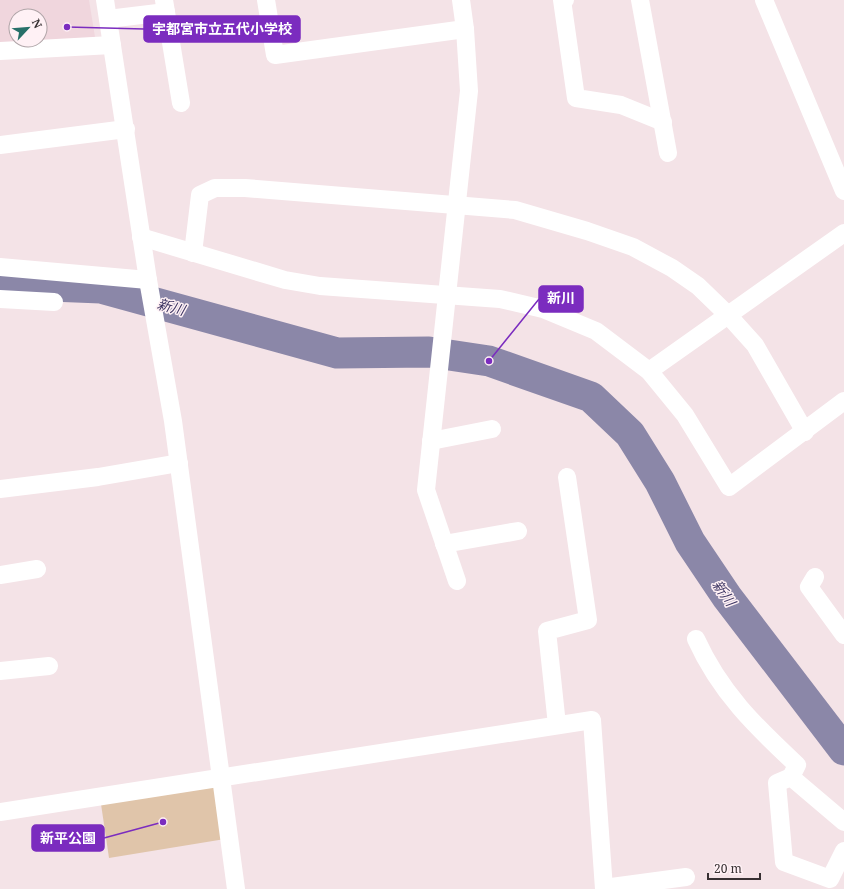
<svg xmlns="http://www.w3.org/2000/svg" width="844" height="889" font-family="'Noto Serif','Noto Sans JP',serif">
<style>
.built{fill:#f0d6dd;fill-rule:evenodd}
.green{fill:#e0c5aa}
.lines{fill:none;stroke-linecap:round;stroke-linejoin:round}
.river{stroke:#8b87a8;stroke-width:31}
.minor{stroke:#fff;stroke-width:18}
.labels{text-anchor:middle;stroke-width:3;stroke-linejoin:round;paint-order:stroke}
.water-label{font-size:14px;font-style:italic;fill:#3c3462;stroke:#fff1f5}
.leader{fill:none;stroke:#7b2cbf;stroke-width:1.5}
.callout-dot{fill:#7b2cbf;stroke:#fff1f5;stroke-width:1.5}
.callout{fill:#7b2cbf;stroke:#7b2cbf;stroke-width:1.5}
.callout-label{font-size:14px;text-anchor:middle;font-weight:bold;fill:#fff}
</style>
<rect width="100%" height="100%" fill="#f4e3e7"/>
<path class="built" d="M0 0H89L95 37 0 46ZM16 16H40V40H16Z"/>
<polygon class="green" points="215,787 225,839 109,858 101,804"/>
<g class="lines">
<polyline class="river" points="0,284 101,288 337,353 429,352 489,361 591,397 630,434 660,482 690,542 727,597 844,750"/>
<g class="minor">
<polyline points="105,0 148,280 173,421 236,889"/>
<polyline points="164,0 181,103"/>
<polyline points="266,0 275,55 465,29"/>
<polyline points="565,0 562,0 576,98 621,105 663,122"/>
<polyline points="640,0 668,153"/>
<polyline points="764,0 844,191"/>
<polyline points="108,19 166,12"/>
<polyline points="0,51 112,45"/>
<polyline points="0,145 126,129"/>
<polyline points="141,237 285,280 320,286 500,299 543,309 596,331 649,371 685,415 729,487 844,401"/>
<polyline points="193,253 200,195 215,188 245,188 515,210 587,231 633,247 672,268 698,286 728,315 755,345 805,432"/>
<polyline points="0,267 148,280"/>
<polyline points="0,299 54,302"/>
<polyline points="649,371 844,233"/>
<polyline points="431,441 492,429"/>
<polyline points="0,489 98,477 179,463"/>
<polyline points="444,544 518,531"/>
<polyline points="0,575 37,569"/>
<polyline points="815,577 809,587 844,635"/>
<polyline points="457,581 426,490 469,91 465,29 461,0"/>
<path d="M696 639C720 692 755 726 797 765L791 777 844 822"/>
<polyline points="0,671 49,666"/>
<polyline points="557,725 547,631 588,620 567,477"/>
<polyline points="791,777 777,783 784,862 830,879 844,851"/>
<polyline points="0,812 592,720 604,889"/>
<polyline points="604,888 686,877"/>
</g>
</g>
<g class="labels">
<g class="water-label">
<text transform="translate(171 307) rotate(15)" y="5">新川</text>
<text transform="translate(724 593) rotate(55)" y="5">新川</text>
</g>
</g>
<path class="leader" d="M67 27L144 29M489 361L539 299M163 822L104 838"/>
<g class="callout-dot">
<circle cx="67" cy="27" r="4"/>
<circle cx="489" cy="361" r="4"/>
<circle cx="163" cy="822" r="4"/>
</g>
<g class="callout">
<rect x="144" y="16" width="156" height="26" rx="4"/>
<rect x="539" y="286" width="44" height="26" rx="4"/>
<rect x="32" y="825" width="72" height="26" rx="4"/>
</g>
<g class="callout-label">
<text x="222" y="34">宇都宮市立五代小学校</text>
<text x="561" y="303">新川</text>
<text x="68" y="843">新平公園</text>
</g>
<g transform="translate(28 28) rotate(64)"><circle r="19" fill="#fff1f5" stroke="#afa4a7"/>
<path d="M0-3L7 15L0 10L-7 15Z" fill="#277069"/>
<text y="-6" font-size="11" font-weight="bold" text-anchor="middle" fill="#373032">N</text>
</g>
<path d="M708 873v6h52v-6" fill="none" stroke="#373032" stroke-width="2"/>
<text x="714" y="873" font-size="12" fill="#373032" stroke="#fff1f5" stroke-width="3" paint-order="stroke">20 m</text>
</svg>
